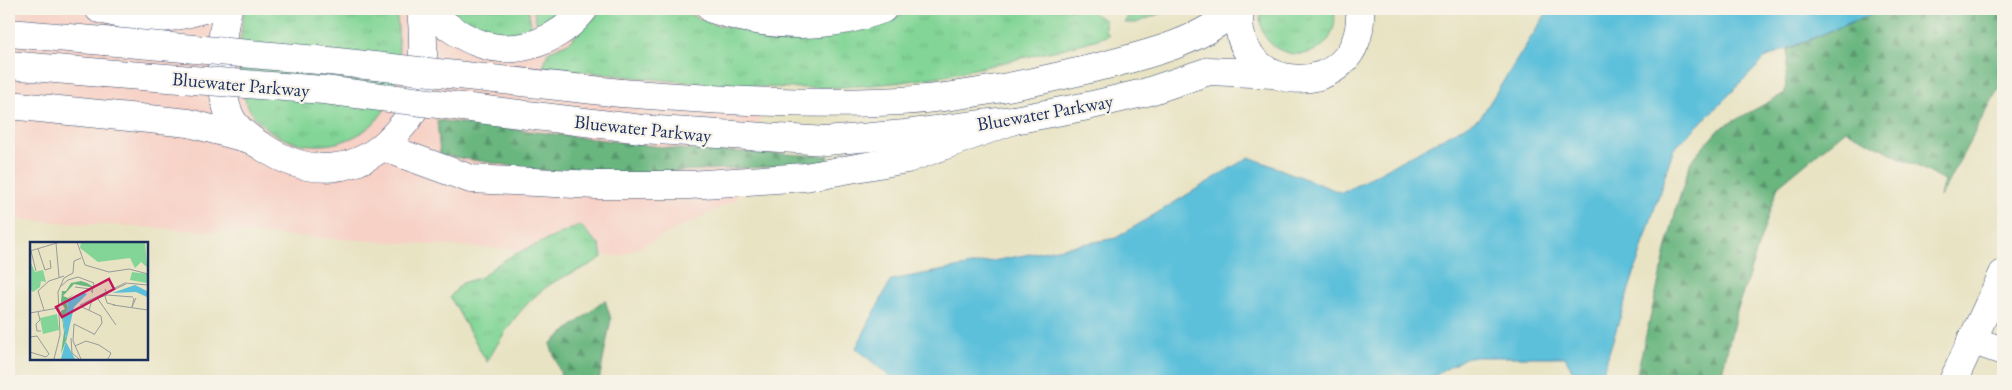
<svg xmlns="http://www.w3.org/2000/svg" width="2012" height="390" font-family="'EB Garamond',serif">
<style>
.built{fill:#f7d1c6}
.grass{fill:url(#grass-tufts);stroke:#4e827a}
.forest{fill:url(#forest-firs);stroke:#42726e}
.water{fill:#5cc0da;stroke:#3c789c}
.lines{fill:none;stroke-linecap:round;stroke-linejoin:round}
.minor-casing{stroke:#3a4a6d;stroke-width:29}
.minor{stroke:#fff;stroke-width:28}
.minor-bridge-casing{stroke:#3a4a6d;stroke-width:29;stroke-linecap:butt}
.minor-bridge{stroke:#fff;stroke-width:28}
.labels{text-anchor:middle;stroke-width:4.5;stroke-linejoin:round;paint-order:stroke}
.street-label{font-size:19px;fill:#1b2f5e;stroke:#f7f3e8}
.inset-road{fill:none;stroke:#969b9b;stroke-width:1}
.view{fill:#c2185b;fill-opacity:0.15;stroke:#c2185b;stroke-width:2.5}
.inset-edge{fill:none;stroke:#1b2f5e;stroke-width:2.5}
</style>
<defs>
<pattern id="grass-tufts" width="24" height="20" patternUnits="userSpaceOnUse" patternTransform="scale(1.25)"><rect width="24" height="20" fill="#82d596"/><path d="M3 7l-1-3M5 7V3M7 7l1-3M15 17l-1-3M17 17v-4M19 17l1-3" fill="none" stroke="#70b784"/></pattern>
<pattern id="forest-firs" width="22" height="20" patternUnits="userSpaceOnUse" patternTransform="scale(1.25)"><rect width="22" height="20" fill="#69b67f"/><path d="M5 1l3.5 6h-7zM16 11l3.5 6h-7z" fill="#56946b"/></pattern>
</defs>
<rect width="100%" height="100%" fill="#f7f3e8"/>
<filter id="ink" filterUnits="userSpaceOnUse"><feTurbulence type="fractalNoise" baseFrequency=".02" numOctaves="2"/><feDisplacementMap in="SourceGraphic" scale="10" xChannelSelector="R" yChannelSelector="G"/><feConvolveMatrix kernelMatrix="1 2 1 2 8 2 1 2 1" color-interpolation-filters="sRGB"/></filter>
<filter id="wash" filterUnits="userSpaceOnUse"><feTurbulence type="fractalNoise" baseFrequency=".0096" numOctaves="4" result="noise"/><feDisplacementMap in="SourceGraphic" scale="20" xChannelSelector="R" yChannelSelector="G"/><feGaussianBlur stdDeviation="1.12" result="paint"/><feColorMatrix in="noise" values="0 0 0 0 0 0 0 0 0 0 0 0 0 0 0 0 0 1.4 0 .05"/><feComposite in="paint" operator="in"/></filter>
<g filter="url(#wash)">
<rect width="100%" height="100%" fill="#e8e3c3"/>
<polygon class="built" points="9,9 792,9 736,200 621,256 9,219"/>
<g class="grass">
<path d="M245 9H396C400 41 403 85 383 112 351 158 276 156 248 107 236 85 239 32 245 9Z"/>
<path d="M449 9H528L533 32C503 37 469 35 449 9Z"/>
<polygon points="533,9 569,9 542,29 537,24"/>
<path d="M603 9H677L712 24 795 38 864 30 916 9H1086L1105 20V30L1109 35C1079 46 1048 52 1017 59 984 67 951 75 917 80 793 98 667 81 543 67L548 52 568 43Z"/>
<polygon points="1132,9 1171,9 1136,23 1124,23"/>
<path d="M1261 9H1334C1344 70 1251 68 1261 9Z"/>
<path d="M580 225 600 246 602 257C588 268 569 273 554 282 523 301 504 332 487 362L450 297 462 283 482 277 495 266 513 255Z"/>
</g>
<g class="forest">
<polygon points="1883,9 2003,9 2003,80 1940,197 1944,180 1846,130 1778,186 1736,314 1720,381 1635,381 1676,209 1691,161 1719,129 1785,93 1788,49"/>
<polygon points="437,120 678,149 829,156 826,164 578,176 440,155"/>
<polygon points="605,300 611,319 599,381 563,381 550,344"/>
</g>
<polygon class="water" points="1549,9 1883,9 1767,57 1673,150 1600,381 1578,381 1565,357 1467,357 1425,381 895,381 856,348 891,280 1116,238 1249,157 1342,193 1480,118"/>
</g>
<g filter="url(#ink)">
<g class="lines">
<defs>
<g id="minor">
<path d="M99 9C145 20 159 23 204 9"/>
<path d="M228 9C220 36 217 99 234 123 242 133 252 141 263 147 308 177 358 176 395 134 403 125 411 117 415 106 425 81 424 36 421 9"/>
<path d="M426 9C443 23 460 37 481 44 519 57 561 39 584 9"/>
<path d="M712 9C769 28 826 30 883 9"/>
<path d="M1240 9C1227 97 1365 107 1360 9"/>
<polyline points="9,33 104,41"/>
<polyline points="9,65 102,73"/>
<path d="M621 93C715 100 808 106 901 101 968 97 1037 82 1102 66 1149 54 1200 42 1236 9"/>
<polyline points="9,105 189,123 249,139"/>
<polyline points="642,129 826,141 905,134 1014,120 1088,106 1147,92 1209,71 1273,74"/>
<polyline points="383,147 471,179 597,185 689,185 805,177 907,159 1014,120"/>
<polyline points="1971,340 2003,351"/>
<polyline points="1953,381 2003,274"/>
</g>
</defs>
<use href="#minor" class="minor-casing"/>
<use href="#minor" class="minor"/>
<defs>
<g id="minor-bridge">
<polyline points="104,41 329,61 621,93"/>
<polyline points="102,73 324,90 642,129"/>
</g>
</defs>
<use href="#minor-bridge" class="minor-bridge-casing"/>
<use href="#minor-bridge" class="minor-bridge"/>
</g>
</g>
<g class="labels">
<g class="street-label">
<text transform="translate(241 84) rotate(5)" y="7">Bluewater Parkway</text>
<text transform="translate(1045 112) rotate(-10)" y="7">Bluewater Parkway</text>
<text transform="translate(643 128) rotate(6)" y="7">Bluewater Parkway</text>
</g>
</g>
<g transform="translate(30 242)">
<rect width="118" height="118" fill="#e8e3c3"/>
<path d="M51 0H115L117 25 111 20 105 26 100 16 68 20 50 6ZM102 30 117 32V41L100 38Z" fill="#82d596"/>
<path d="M51 39 57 41 65 46 44 42 33 54 38 56 44 52 36 59 38 66 33 77 36 98 31 112 34 90 31 69 35 67 31 60 32 49H36L41 41Z" fill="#69b67f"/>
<path d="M27 72 29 88 13 92 10 76Z" fill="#82d596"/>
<path d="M0 19 5 30 13 28 16 40 11 39 10 45 3 50 0 47Z" fill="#82d596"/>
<path d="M105 43 117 49V55L106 50 82 51ZM52 50 57 52 44 65 36 100 45 117H31L36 98 33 77 38 66 37 59Z" fill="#5cc0da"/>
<path class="inset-road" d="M47 0 55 23 79 30 99 27 118 32M26 1 29 35M8 7 15 28 21 26 20 18M0 9 30 0M1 9 6 29M30 45 38 38 48 35 64 41 62 50M45 45 60 47 63 51M81 49 96 42M77 53 103 55M75 54 77 61 85 63M104 56 102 65 106 56M68 57 86 83M50 63 95 41 118 43M83 63 118 68M52 65 71 74 72 81 64 93M14 68 8 49 19 39 34 34M59 68 62 58 77 53 75 47M8 70 10 78 6 82 7 89H11M0 71 28 66M0 95 7 94 19 112 16 115 0 110M41 96 42 111 49 117M45 104 56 99 69 103 81 111 78 117M24 117 30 93 28 50 34 36 43 31 44 19 51 16M51 117 43 99 44 82 64 92"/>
<path class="view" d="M79 37 84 47 32 75 26 65Z"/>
<rect width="118" height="118" class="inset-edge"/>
</g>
<rect width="2012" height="390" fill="none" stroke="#f7f3e8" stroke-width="30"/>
</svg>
